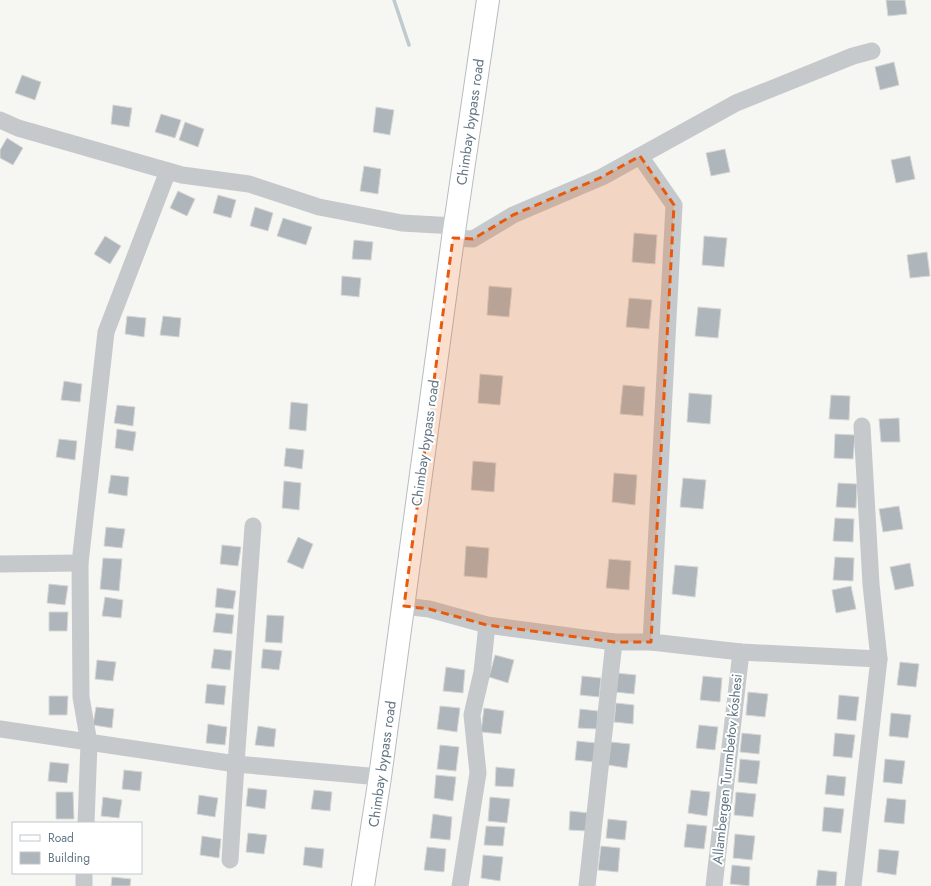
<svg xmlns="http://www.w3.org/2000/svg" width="931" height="886" font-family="Jost,sans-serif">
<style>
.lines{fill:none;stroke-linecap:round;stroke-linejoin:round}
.stream{stroke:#bfcacf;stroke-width:3.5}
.building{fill:#aeb6bb;stroke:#d7d7d5}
.major-casing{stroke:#b8bcc0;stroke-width:24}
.minor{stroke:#c5c9cc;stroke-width:17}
.major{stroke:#fff;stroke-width:22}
.marked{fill:#e8590c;fill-opacity:0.2;stroke:#e8590c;stroke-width:3;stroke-dasharray:8 5;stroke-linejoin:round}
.labels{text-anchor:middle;stroke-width:4;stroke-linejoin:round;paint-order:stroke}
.street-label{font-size:14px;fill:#637685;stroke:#fff}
</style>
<rect width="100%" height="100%" fill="#f6f6f2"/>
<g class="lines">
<polyline class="stream" points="394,0 409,45"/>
</g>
<g class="building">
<polygon points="886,0 905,0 907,14 888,16"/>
<polygon points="894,62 899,85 880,90 875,67"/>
<polygon points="22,75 41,82 35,100 15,93"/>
<polygon points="113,105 132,108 129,127 111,124"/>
<polygon points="376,107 394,110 390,135 373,132"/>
<polygon points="161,114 181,120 175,138 155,132"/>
<polygon points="185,122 204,129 198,147 179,140"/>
<polygon points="7,138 23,148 13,165 0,158 0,150"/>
<polygon points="725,149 730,172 711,176 706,153"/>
<polygon points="910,156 915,179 896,183 891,160"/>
<polygon points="364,166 381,169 378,194 360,191"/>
<polygon points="178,191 195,199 187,216 170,208"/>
<polygon points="218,195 236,200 231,218 213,213"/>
<polygon points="255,207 273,213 268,231 250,226"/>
<polygon points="283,218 312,227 306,245 277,236"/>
<polygon points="634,233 657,235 655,264 632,262"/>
<polygon points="105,236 121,246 110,264 94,254"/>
<polygon points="704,236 727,238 724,267 702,265"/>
<polygon points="354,240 373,242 371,260 352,259"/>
<polygon points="927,252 930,276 910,278 907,255"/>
<polygon points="342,276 361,278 359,297 341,295"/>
<polygon points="489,286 512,288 509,317 487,315"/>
<polygon points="629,298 652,300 649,329 626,327"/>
<polygon points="698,307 721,309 718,338 695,336"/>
<polygon points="127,316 146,318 144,337 125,334"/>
<polygon points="163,316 181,318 179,337 160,335"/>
<polygon points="480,374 503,376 500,405 478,403"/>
<polygon points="64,381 82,384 80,402 61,400"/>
<polygon points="623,385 645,387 643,416 620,414"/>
<polygon points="689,393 712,395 710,424 687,422"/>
<polygon points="831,395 850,396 849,420 829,419"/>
<polygon points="291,402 308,404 306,431 289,429"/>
<polygon points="117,405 135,407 133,426 114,423"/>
<polygon points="899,418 900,442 881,442 879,419"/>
<polygon points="117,429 136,432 133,451 115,448"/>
<polygon points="835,434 855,435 853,459 834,458"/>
<polygon points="59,439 77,441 75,460 56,457"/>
<polygon points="286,448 304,450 302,469 284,466"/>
<polygon points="473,461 496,463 494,492 471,490"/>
<polygon points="614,473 637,475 635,505 612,502"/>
<polygon points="111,475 129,477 127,496 108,493"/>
<polygon points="683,478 706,480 703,509 680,507"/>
<polygon points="284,481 301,483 299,510 282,508"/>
<polygon points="838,483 857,484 856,508 836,507"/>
<polygon points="899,506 903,529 883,532 879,509"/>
<polygon points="835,518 854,519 853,542 833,541"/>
<polygon points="106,527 125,529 122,548 104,546"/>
<polygon points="298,537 313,544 303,569 287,562"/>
<polygon points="222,545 241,547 238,566 220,564"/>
<polygon points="466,546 489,548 487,578 464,576"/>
<polygon points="835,557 854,558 853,581 833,580"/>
<polygon points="103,558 122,559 119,591 100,589"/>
<polygon points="609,559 631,561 629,590 606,588"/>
<polygon points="910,563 914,586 895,590 890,567"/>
<polygon points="675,565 698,567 695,597 672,594"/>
<polygon points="49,584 68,586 65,605 47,603"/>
<polygon points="851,586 856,609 836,613 832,590"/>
<polygon points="217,588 236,591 233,609 215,607"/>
<polygon points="105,597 123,600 121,618 102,616"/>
<polygon points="49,612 68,612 67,631 49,631"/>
<polygon points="216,613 234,615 232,634 213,632"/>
<polygon points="267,615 284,616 282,643 265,642"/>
<polygon points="214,649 232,651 230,670 211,668"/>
<polygon points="263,649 282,651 279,670 261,668"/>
<polygon points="495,655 514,660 508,683 489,677"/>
<polygon points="97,660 116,662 113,681 95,679"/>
<polygon points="900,662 919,664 916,687 897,685"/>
<polygon points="446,667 465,670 463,693 443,691"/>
<polygon points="617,673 636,675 634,694 615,692"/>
<polygon points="582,676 601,678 599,697 580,695"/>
<polygon points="703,676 722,678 720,702 700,700"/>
<polygon points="207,684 226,686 224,705 205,703"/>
<polygon points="748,692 768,694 765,717 746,715"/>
<polygon points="839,695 859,697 856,721 837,719"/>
<polygon points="49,696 68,696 67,715 49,715"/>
<polygon points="616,703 634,705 633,724 614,722"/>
<polygon points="440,706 460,708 457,732 437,729"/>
<polygon points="96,707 114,709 112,728 93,725"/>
<polygon points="484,708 504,711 501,734 481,732"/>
<polygon points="580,709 598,711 597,729 578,728"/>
<polygon points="891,713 911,715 908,738 889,736"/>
<polygon points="208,724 227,727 225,745 206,743"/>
<polygon points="699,725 718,727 715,750 696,748"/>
<polygon points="258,726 276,729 274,747 255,745"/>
<polygon points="742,733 761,735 759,754 740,752"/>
<polygon points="835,733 855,735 852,758 833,756"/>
<polygon points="577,741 596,743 594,762 575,760"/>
<polygon points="611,742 630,744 627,768 608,765"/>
<polygon points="440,745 459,747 456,771 437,769"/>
<polygon points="740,759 760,761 757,784 738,782"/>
<polygon points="885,759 905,761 902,784 883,782"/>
<polygon points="50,762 69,764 67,783 48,781"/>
<polygon points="496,767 515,769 513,787 495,786"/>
<polygon points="124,770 142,772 140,791 122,789"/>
<polygon points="436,775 456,777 453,801 434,798"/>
<polygon points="827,775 846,777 844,796 825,794"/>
<polygon points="248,788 267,790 265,809 246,806"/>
<polygon points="314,790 332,792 330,811 311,809"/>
<polygon points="691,790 710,792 707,816 688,813"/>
<polygon points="56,792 73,792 74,819 56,819"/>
<polygon points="736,792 756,794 753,817 734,815"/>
<polygon points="199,795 218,798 215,817 197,814"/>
<polygon points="103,797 122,800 119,818 101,816"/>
<polygon points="490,797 510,799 507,823 488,821"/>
<polygon points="887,798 906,800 904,824 884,822"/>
<polygon points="824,807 844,809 841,833 822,831"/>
<polygon points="570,811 589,813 587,831 569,830"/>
<polygon points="433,814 452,817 450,840 430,838"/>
<polygon points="608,819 627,821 625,840 606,838"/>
<polygon points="687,824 707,826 704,849 684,847"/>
<polygon points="486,826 505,827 503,846 484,845"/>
<polygon points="248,833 267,835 264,854 246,852"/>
<polygon points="735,834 755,836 752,860 733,858"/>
<polygon points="202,836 221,839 219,858 200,855"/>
<polygon points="601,846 620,848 618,872 598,870"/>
<polygon points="305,847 324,849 322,868 303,865"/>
<polygon points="427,847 446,849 444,872 424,870"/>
<polygon points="879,849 899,851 896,875 877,872"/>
<polygon points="483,855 503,857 500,881 481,878"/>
<polygon points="732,865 750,867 749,886 730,884"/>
<polygon points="818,870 837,872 836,886 816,886"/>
<polygon points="112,877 131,879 130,886 111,886"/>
</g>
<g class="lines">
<defs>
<polyline id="major" points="363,886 380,777 453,238 488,0"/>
</defs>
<use href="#major" class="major-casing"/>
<g class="minor">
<polyline points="0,120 18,128 182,175 249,184 319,207 402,223 455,226"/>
<polyline points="640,156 674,205 651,642"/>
<polyline points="453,238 473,239 513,215 602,177 736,103 853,56 872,51"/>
<polyline points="0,564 80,563"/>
<polyline points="404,606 429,609 487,625 614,642 651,642 741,652 879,659"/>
<polyline points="0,729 236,764 380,777"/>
<polyline points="86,823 89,743 81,697 80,563 106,332 168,171"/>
<polyline points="230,860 236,764 253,526"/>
<polyline points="84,886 84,873"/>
<polyline points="460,886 478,773 472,715 482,672 487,625"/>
<polyline points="587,886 614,642"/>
<polyline points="714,886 741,652"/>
<polyline points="853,886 879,659 871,584 862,426"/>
</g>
<use href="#major" class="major"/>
</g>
<path class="marked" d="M640 156 674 205 651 642H614L487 625 429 609 404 606 453 238 473 239 513 215 602 177Z"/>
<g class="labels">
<g class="street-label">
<text transform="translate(470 122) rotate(-82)" y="5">Chimbay bypass road</text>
<text transform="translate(425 443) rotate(-82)" y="5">Chimbay bypass road</text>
<text transform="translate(382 764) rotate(-82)" y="5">Chimbay bypass road</text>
<text transform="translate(727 769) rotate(-84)" y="5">Allambergen Turımbetov kóshesi</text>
</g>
</g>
<rect x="12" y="822" width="130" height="52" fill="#ffffff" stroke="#c1c8ce"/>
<rect x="20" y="835" width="20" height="6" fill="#ffffff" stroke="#c1c8ce"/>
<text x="48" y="842" font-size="12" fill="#637685">Road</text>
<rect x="20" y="852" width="20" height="12" fill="#aeb6bb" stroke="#c1c8ce"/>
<text x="48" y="862" font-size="12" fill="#637685">Building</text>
</svg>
